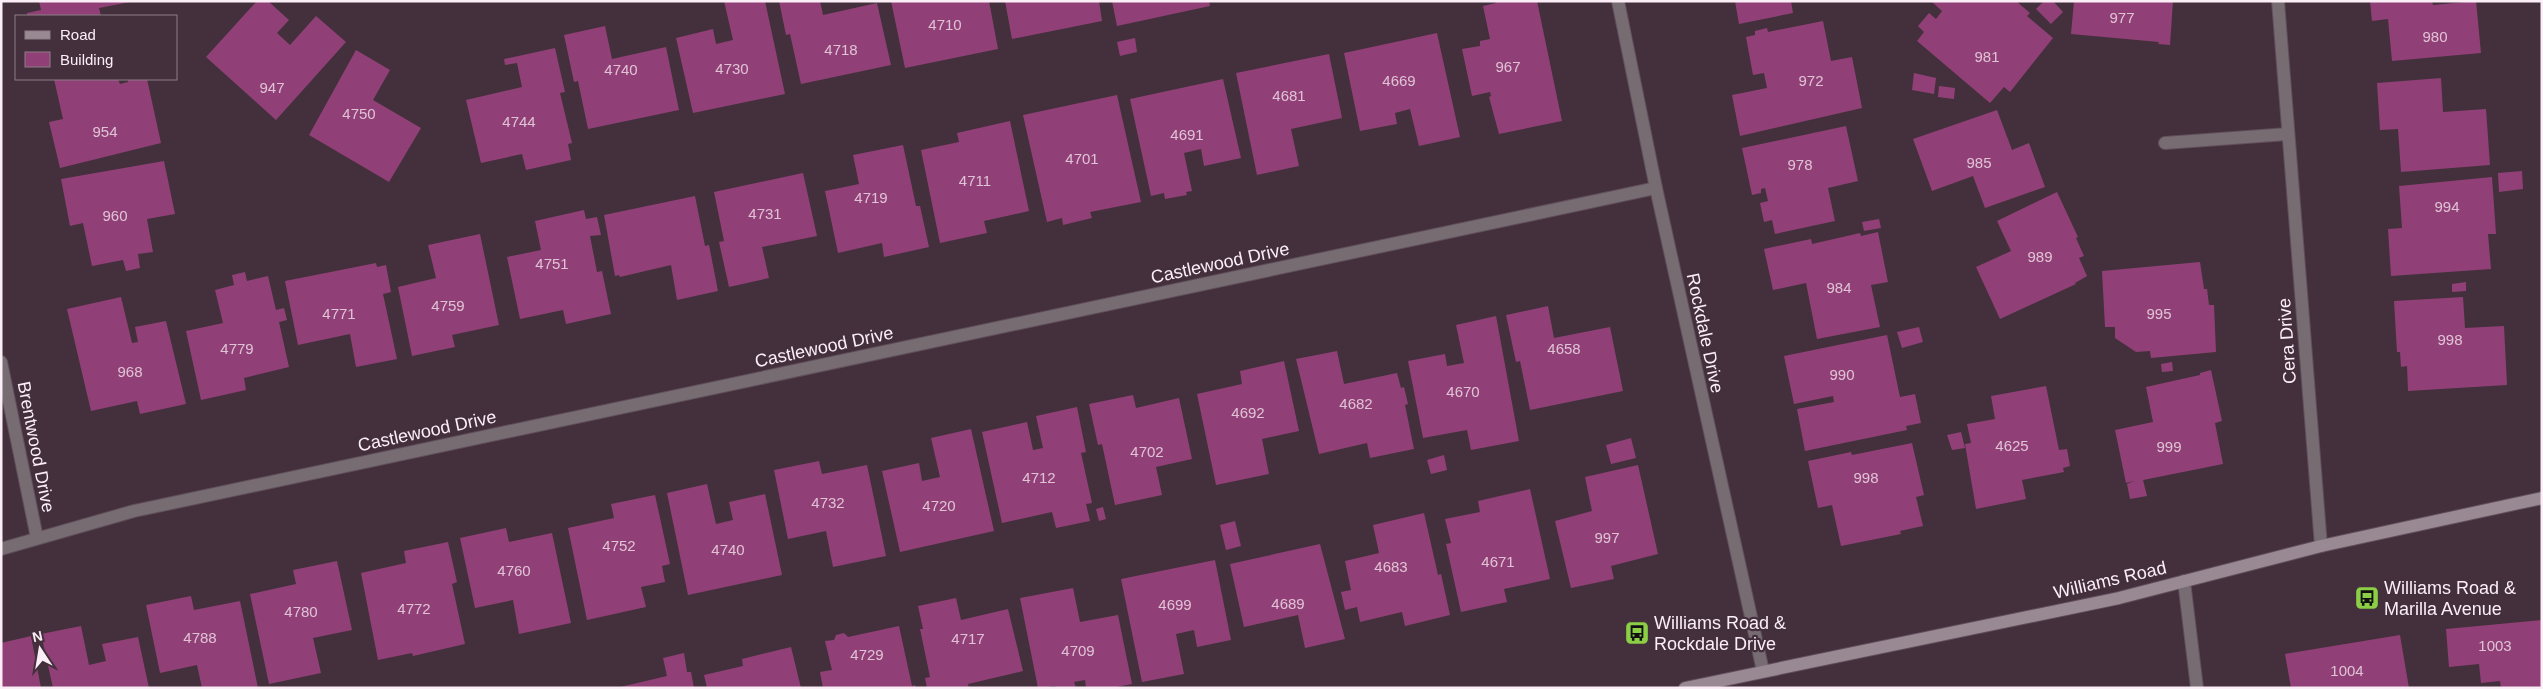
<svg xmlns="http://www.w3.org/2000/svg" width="2543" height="689" font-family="Arial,sans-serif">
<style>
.building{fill:#904076}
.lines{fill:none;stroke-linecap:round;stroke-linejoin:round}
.street-casing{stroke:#604e5a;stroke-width:14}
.secondary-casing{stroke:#604e5a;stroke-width:14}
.street{stroke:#766c72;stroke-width:12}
.secondary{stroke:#998993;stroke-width:12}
.labels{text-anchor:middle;stroke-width:4.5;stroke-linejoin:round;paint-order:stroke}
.number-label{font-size:15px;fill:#e0c2d6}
.street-label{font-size:18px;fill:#fbeef6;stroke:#43303c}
.poi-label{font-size:18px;fill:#fbeef6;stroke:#43303c;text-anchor:start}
</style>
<rect width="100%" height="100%" fill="#43303c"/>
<g class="building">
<polygon points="39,1 130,1 130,2 99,8 101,16 27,16 27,13 41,10"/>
<polygon points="257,1 268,1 289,20 277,33 290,45 316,16 346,42 276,120 206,57"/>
<polygon points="724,1 765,1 785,94 693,113 676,38 713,29 716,44 733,40"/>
<polygon points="779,1 820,1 823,15 877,3 891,65 801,84 790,34 786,35"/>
<polygon points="891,1 989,1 998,49 905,68"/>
<polygon points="1005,1 1099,1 1102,21 1012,39"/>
<polygon points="1112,1 1209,1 1210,6 1117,26"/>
<polygon points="1495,1 1537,1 1562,121 1499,134 1489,97 1491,96 1490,92 1472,96 1462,49 1480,46 1480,41 1490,39 1483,6 1496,3"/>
<polygon points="1735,1 1791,1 1793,13 1739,24"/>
<polygon points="1931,1 2016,1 2030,13 2027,16 2053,38 2010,92 2004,87 1990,103 1917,41 1924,32 1918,26 1929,13 1936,19 1942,11"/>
<polygon points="2044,1 2053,1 2063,12 2051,24 2036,9"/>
<polygon points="2074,1 2173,1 2170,45 2158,44 2159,42 2071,34"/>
<polygon points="2370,1 2432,1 2433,5 2476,1 2481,53 2392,61 2388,19 2372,21"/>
<polygon points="1823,21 1831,61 1852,57 1862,108 1740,136 1732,95 1767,88 1764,73 1753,75 1746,37 1755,35 1755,31 1767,28 1768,32"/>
<polygon points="605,26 612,59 666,47 679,110 588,129 578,81 574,82 564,35"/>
<polygon points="1437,33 1460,137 1419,146 1410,109 1395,113 1397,124 1360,131 1344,53"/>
<polygon points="1135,38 1137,52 1120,56 1117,42"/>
<polygon points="555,48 565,92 560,93 572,143 568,144 571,160 526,170 522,154 481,163 466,100 522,87 517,63 505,65 504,59"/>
<polygon points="356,50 390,70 373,100 421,128 389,182 309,135"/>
<polygon points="1329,54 1342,118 1291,129 1299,166 1257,175 1236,73"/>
<polygon points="1914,73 1936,78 1934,94 1912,90"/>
<polygon points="2441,78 2443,112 2486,109 2490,165 2401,172 2398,129 2380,130 2377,83"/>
<polygon points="54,79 118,79 120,84 128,82 128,79 147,79 161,143 60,168 49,122 63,119"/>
<polygon points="1223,79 1241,158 1204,166 1201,149 1184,153 1192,191 1186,192 1187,195 1165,199 1164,193 1151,196 1130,99"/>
<polygon points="1939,86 1955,88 1954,99 1938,97"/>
<polygon points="1117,95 1141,202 1090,212 1092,218 1063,225 1062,218 1047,222 1023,115"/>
<polygon points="1997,110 2012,150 2029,143 2045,187 1985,208 1973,176 1932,191 1913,139"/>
<polygon points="1010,121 1029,211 984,221 987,233 940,243 921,150 959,142 957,133"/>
<polygon points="1846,126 1858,181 1828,188 1835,221 1775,234 1772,220 1764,222 1760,203 1768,201 1765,188 1761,189 1761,193 1752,195 1742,148"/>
<polygon points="903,145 916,206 920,206 929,247 884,257 882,243 838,253 825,191 859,184 853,155"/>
<polygon points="164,161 175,214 147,219 153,252 138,254 140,268 126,271 123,260 92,266 83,223 70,226 61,179"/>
<polygon points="2522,171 2523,189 2499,192 2498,173"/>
<polygon points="803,173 817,236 762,247 769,278 729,287 719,242 724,241 714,192"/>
<polygon points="2492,177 2496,234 2488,234 2491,269 2391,276 2388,229 2402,228 2399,186"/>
<polygon points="2057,192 2078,237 2076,238 2084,256 2079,258 2087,276 2075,283 2076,284 2000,319 1976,267 2011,251 1997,221"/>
<polygon points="695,196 705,246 709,245 718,291 677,300 671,265 620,277 619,275 615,276 604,215"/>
<polygon points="584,210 586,219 597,217 601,235 590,236 597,272 602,271 611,314 566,324 563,310 520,319 507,257 541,250 535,221"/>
<polygon points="1879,219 1881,228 1864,231 1862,222"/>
<polygon points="1878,232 1888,282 1871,285 1880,327 1817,339 1806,283 1773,290 1764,249 1811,239 1812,244 1860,233 1861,236"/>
<polygon points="480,234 499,325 452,335 455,347 412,356 398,287 436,278 428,245"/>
<polygon points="2200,262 2204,289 2207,289 2209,305 2214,305 2216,352 2151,358 2150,351 2136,352 2115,338 2115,327 2105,327 2102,271"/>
<polygon points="376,263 377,267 386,265 391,292 383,294 397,359 356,367 350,334 298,345 285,281"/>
<polygon points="245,272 247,281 268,276 276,310 284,308 287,320 279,322 289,367 244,378 246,390 201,400 186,331 223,323 215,290 234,285 232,275"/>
<polygon points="2466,282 2466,291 2452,292 2452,284"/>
<polygon points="121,297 132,343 138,342 135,327 166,321 186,404 140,414 137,401 91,411 67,309"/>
<polygon points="2463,297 2465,328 2504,326 2507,385 2408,391 2407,366 2401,367 2400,352 2397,352 2394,301"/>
<polygon points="1548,306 1554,338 1610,327 1623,391 1530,410 1520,361 1516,362 1506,315"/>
<polygon points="1496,316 1519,441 1471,450 1467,430 1423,438 1408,361 1445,354 1447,366 1464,363 1456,325"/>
<polygon points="1919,327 1923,342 1902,348 1897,332"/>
<polygon points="1887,335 1900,397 1915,394 1921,423 1906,426 1907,430 1805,451 1797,409 1834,402 1833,396 1794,404 1784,356"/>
<polygon points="1337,351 1344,384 1397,373 1401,388 1404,387 1408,404 1405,405 1414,449 1370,458 1367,443 1319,454 1296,359"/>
<polygon points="1284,361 1299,431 1262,439 1269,474 1216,485 1197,394 1242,384 1240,371"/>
<polygon points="2172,362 2173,371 2162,372 2161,364"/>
<polygon points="2211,370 2222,421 2215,423 2223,464 2143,480 2147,496 2130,499 2127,484 2134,481 2126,483 2115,430 2153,422 2146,387 2200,375 2200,373"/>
<polygon points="2046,386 2059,450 2067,449 2070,466 2063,468 2064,472 2022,480 2026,499 1976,509 1965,444 1971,443 1967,424 1995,419 1991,396"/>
<polygon points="1133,395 1136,408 1179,398 1192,459 1156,467 1162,495 1115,505 1102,444 1098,445 1089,404"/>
<polygon points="1077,407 1086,452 1081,453 1092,503 1086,504 1090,521 1056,528 1052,512 1002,523 982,432 1027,422 1033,450 1043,448 1036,416"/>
<polygon points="971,429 994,531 900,552 882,471 919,463 922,481 940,477 931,438"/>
<polygon points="1961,432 1965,448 1952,450 1947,435"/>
<polygon points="1631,438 1636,458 1611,464 1606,445"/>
<polygon points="1912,443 1924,495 1916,497 1923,526 1900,531 1901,534 1841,546 1832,505 1818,508 1808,461 1851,452 1852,455"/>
<polygon points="1444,455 1447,470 1431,474 1427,460"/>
<polygon points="819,461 822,474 867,465 886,556 833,567 826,531 788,539 774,470"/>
<polygon points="1638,465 1658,554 1611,566 1614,579 1571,588 1555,521 1592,511 1585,477"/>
<polygon points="707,484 716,524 733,520 729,502 765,494 782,575 688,595 667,493"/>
<polygon points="1530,489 1550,579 1504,589 1507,602 1461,612 1446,544 1451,543 1445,519 1480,512 1478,501"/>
<polygon points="655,495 670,564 662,566 665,582 641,587 646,607 587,620 568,528 614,518 611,504"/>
<polygon points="1103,507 1106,519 1099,521 1096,509"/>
<polygon points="1424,513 1438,575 1441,574 1450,615 1405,626 1402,612 1360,622 1357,607 1345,610 1341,592 1351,590 1345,561 1379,553 1373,525"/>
<polygon points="1235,521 1241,546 1226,550 1220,525"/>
<polygon points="506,528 509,542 552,533 571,623 519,634 513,600 475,608 460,538"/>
<polygon points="448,542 457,582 452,584 465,644 413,656 412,653 378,660 361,573 406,563 404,551"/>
<polygon points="1320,544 1345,639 1305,648 1298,615 1244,627 1230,564"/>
<polygon points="1215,560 1231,640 1197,647 1194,630 1176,634 1184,674 1142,682 1121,579"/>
<polygon points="337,561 352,630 313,638 321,673 269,684 250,594 296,584 293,570"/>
<polygon points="1073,588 1080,622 1118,615 1132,684 1111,688 1086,688 1085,680 1074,682 1076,688 1056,688 1055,686 1038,688 1020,598"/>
<polygon points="191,596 194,610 240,601 258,688 202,688 197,665 160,673 146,605"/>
<polygon points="956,598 961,620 1008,609 1023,671 968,684 969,688 927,688 925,678 930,677 920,629 923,629 918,606"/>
<polygon points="2542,620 2542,688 2501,688 2500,681 2481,683 2479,664 2449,667 2446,629"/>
<polygon points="81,626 89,665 106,661 102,644 138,637 149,688 53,688 41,634"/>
<polygon points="899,626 912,686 915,685 916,688 823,688 820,672 832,670 825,641 834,640 836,635 844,633 848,637"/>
<polygon points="2400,635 2409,688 2291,688 2285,654"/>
<polygon points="31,636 41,688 1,688 1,643"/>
<polygon points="791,647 801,688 707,688 704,675 743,666 742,659"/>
<polygon points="684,653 687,672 691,672 694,688 616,688 667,676 663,658"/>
</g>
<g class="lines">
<defs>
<g id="street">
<polyline points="1618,1 1656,188 1763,671"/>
<polyline points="2278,1 2321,546"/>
<polyline points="2165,143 2288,134"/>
<polyline points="1,362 37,538"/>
<polyline points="1,549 134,511 1656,188"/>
<polyline points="2184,581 2197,688"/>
</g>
<polyline id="secondary" points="1685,688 2119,598 2321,546 2542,498"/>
</defs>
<use href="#street" class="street-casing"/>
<use href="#secondary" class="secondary-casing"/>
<use href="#street" class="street"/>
<use href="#secondary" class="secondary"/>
</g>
<defs>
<symbol id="bus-square" viewBox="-11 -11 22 22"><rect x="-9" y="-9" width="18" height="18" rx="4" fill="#8cce45" stroke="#43303c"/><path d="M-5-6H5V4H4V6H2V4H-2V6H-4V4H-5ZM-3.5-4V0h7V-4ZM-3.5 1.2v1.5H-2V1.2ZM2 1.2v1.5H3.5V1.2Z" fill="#111"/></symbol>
</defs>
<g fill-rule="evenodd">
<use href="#bus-square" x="2353" y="584" width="28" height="28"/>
<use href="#bus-square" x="1623" y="619" width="28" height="28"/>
</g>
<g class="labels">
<g class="number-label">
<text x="2122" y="23">977</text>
<text x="945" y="30">4710</text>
<text x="2435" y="42">980</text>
<text x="841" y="55">4718</text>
<text x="1987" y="62">981</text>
<text x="1508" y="72">967</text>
<text x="732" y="74">4730</text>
<text x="621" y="75">4740</text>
<text x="1399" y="86">4669</text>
<text x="1811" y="86">972</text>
<text x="272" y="93">947</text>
<text x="1289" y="101">4681</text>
<text x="359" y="119">4750</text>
<text x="519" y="127">4744</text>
<text x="105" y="137">954</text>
<text x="1187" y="140">4691</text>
<text x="1082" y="164">4701</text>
<text x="1979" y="168">985</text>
<text x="1800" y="170">978</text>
<text x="975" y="186">4711</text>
<text x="871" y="203">4719</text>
<text x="2447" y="212">994</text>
<text x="765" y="219">4731</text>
<text x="115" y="221">960</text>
<text x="2040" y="262">989</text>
<text x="552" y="269">4751</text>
<text x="1839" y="293">984</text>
<text x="448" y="311">4759</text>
<text x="339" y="319">4771</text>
<text x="2159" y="319">995</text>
<text x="2450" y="345">998</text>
<text x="237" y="354">4779</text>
<text x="1564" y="354">4658</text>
<text x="130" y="377">968</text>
<text x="1842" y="380">990</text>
<text x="1463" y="397">4670</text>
<text x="1356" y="409">4682</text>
<text x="1248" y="418">4692</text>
<text x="2012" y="451">4625</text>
<text x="2169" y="452">999</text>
<text x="1147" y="457">4702</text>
<text x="1039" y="483">4712</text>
<text x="1866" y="483">998</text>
<text x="828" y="508">4732</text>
<text x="939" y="511">4720</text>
<text x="1607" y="543">997</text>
<text x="619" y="551">4752</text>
<text x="728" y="555">4740</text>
<text x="1498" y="567">4671</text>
<text x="1391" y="572">4683</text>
<text x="514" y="576">4760</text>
<text x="1288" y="609">4689</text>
<text x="1175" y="610">4699</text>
<text x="414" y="614">4772</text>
<text x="301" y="617">4780</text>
<text x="200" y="643">4788</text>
<text x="968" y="644">4717</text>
<text x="2495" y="651">1003</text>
<text x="1078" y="656">4709</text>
<text x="867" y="660">4729</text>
<text x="2347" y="676">1004</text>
</g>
<g class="street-label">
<text transform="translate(1220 263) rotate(-12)" y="6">Castlewood Drive</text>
<text transform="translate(1705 333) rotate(78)" y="6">Rockdale Drive</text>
<text transform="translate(2287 341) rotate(-94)" y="6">Cera Drive</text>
<text transform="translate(824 347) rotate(-12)" y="6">Castlewood Drive</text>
<text transform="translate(427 431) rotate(-12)" y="6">Castlewood Drive</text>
<text transform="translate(36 447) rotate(79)" y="6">Brentwood Drive</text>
<text transform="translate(2110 580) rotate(-13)" y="6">Williams Road</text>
</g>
<g class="poi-label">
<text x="2384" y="594">Williams Road &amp;<tspan x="2384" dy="21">Marilla Avenue</tspan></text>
<text x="1654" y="629">Williams Road &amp;<tspan x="1654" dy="21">Rockdale Drive</tspan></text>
</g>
</g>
<rect width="2543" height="689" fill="none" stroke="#fbeef6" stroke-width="5"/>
<rect x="15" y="15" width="162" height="65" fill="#43303c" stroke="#8d7c86"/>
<rect x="25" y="31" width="25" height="8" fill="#998993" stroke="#8d7c86"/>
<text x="60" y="40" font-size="15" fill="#fbeef6">Road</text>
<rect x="25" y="52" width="25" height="15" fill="#904076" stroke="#8d7c86"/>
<text x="60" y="65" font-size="15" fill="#fbeef6">Building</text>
<g transform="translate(40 649) rotate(348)" stroke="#43303c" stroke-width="4" paint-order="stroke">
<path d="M0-4L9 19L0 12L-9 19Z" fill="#fbeef6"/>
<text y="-8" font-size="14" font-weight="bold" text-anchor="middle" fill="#fbeef6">N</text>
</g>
</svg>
